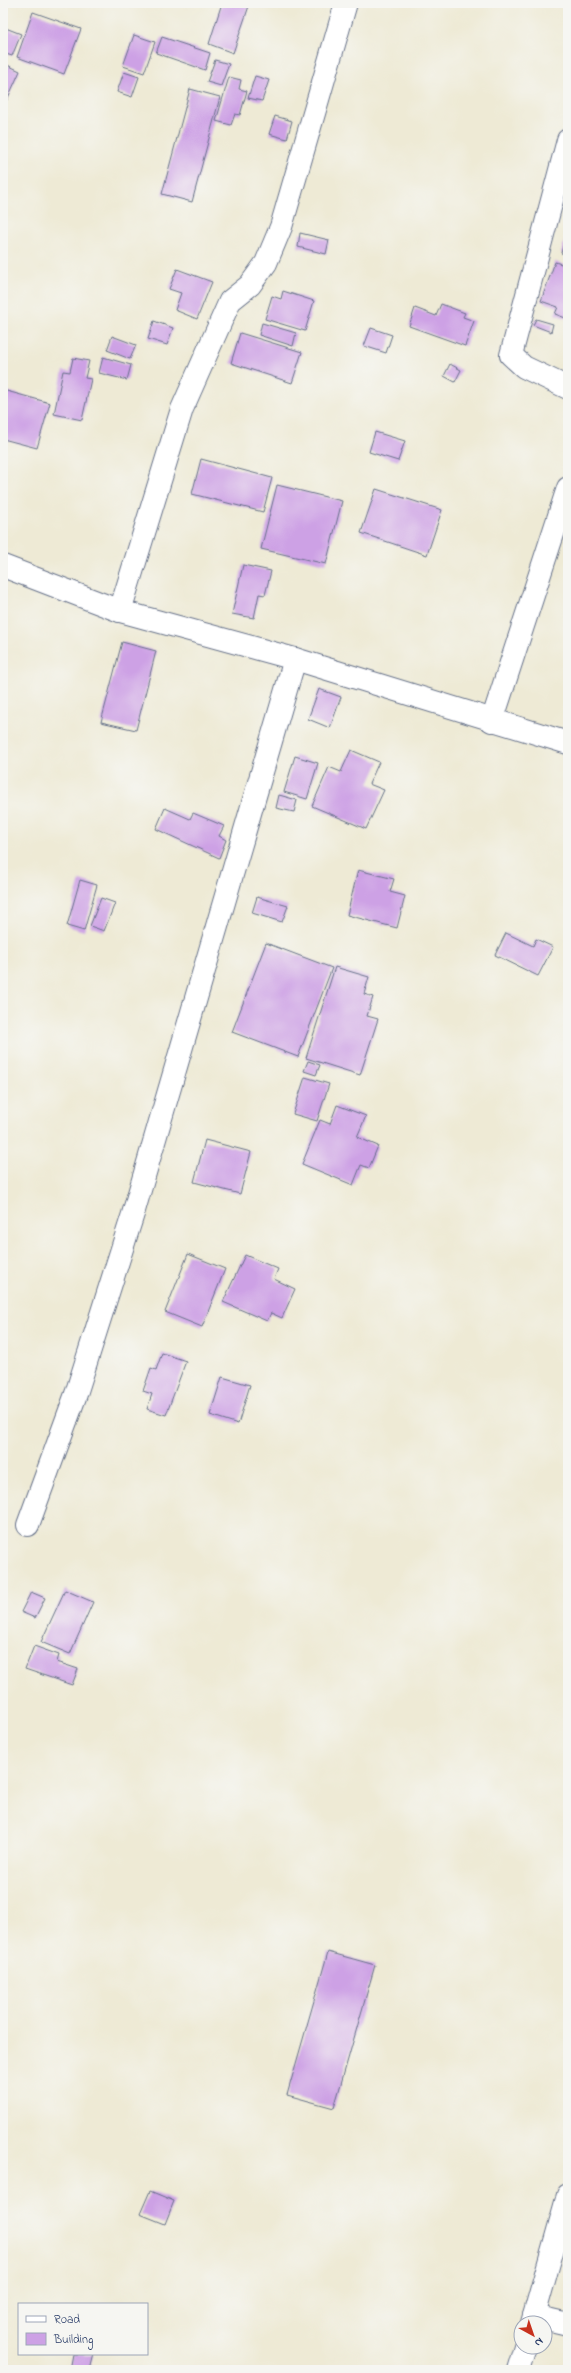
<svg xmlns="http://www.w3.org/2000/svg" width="571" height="2373" font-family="'Indie Flower',sans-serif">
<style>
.building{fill:#cda1e5}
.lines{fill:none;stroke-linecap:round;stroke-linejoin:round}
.minor-casing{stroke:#657088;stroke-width:24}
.minor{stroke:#fff;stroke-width:22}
</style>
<rect width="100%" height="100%" fill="#f6f6f2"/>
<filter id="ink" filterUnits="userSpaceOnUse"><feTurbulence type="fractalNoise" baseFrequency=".025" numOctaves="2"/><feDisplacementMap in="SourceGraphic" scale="8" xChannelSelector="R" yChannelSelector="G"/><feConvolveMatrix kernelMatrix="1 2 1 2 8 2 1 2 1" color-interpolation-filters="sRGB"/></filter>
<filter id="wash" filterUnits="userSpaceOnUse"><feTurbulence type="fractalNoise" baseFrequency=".012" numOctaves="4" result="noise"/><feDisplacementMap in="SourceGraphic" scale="16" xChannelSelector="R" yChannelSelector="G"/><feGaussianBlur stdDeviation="0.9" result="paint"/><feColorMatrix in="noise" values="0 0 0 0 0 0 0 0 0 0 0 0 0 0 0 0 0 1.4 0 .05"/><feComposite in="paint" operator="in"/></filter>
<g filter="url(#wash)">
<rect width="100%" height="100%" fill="#eeead5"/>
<g id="blocks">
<g class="building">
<polygon points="222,3 250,3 233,53 209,44"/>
<polygon points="33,12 81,29 64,74 17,57"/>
<polygon points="3,27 21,34 12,56 3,53"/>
<polygon points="134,35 155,42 144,73 123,66"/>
<polygon points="162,37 210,53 205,70 156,53"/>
<polygon points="215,60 229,64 221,86 207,82"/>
<polygon points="3,63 20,71 7,100 3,98"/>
<polygon points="124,72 139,77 132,97 117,92"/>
<polygon points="255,76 269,80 262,101 248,98"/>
<polygon points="229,77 241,80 239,89 247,91 240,115 235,114 231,125 216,121"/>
<polygon points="190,89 220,97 192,202 162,194"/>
<polygon points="275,116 292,121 287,139 269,134"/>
<polygon points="300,233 329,240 326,254 298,247"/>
<polygon points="565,240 568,241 568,255 561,253"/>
<polygon points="555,262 568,266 568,319 555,314 558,307 541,301"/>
<polygon points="177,269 212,282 197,319 175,310 181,293 169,289"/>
<polygon points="283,291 314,301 305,331 265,319 272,296 281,299"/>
<polygon points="441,304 465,313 463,317 474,321 465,346 409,326 415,308 436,316"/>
<polygon points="536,319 553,324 551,332 533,325"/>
<polygon points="154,321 173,328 167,345 148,339"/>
<polygon points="262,323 296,333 293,346 259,335"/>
<polygon points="371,328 392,335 386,353 364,346"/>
<polygon points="240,333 302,352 292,383 231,363"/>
<polygon points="112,336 136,345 130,359 107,350"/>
<polygon points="103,357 131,365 127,380 99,373"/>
<polygon points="73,358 89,361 85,378 91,379 82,420 54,414 63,371 70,372"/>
<polygon points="450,364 461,370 455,382 444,376"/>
<polygon points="3,390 50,403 37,448 3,439"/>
<polygon points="375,432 405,441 398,461 369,452"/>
<polygon points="201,459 272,478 263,512 192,494"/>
<polygon points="277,485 342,501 326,564 261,549"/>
<polygon points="376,489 442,510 427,555 361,533"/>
<polygon points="243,565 271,571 265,595 259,594 254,618 232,614"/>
<polygon points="122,642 156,651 136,730 101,722"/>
<polygon points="319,689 341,697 330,728 308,719"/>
<polygon points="351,750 379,762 369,784 384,790 366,829 312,806 329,767 341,772"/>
<polygon points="295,756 318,763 307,799 284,792"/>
<polygon points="279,795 297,800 294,812 276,808"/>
<polygon points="165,808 190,819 193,813 224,826 219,836 226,840 219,858 156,829"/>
<polygon points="358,870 394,879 390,892 405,896 397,928 347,915"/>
<polygon points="80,880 97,885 84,931 67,926"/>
<polygon points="257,897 288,906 282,922 252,913"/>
<polygon points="101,898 115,903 104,931 90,926"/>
<polygon points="506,933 533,946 536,939 553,947 538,976 495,955"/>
<polygon points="266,943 332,968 298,1057 232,1032"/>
<polygon points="335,967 369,977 364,994 373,997 367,1016 378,1019 360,1075 306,1058"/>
<polygon points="308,1061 320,1065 316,1075 304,1071"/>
<polygon points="305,1077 329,1084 317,1121 293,1114"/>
<polygon points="337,1105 366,1116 357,1137 378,1146 369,1168 361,1165 353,1185 302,1164 320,1120 330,1124"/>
<polygon points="205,1140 251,1152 240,1194 194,1182"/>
<polygon points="188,1254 225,1269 202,1327 165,1312"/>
<polygon points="245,1255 278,1269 274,1279 295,1289 282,1318 271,1313 267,1321 223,1302"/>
<polygon points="162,1353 186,1361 166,1415 147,1409 152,1394 143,1391 151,1368 156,1370"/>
<polygon points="222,1377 250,1385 238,1424 210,1415"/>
<polygon points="65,1590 93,1602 70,1654 41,1642"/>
<polygon points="31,1592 45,1598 35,1618 21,1612"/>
<polygon points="34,1646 59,1655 57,1662 78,1669 72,1685 25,1669"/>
<polygon points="328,1952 375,1965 334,2108 287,2095"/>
<polygon points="150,2191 174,2201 165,2224 140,2214"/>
<polygon points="73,2354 94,2354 90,2370 70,2370"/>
</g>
</g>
</g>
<g filter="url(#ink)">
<use href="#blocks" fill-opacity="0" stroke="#657088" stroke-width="1"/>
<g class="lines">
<defs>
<g id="minor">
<polyline points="568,140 511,355 524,367 568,388"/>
<polyline points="3,566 120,611 295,659 568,743"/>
<polyline points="120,611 182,409 230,301 250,285 266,263 281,227 346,3"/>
<polyline points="492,721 568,488"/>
<polyline points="28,1525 76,1394 133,1214 295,659"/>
<polyline points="534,2316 568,2324"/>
<polyline points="532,2323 568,2195"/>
<polyline points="518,2370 525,2347"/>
</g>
</defs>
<use href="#minor" class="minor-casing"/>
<use href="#minor" class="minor"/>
</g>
</g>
<rect width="571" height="2373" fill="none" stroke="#f6f6f2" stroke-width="16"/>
<rect x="18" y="2303" width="130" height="52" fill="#f6f6f2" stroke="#9ea6b7"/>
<rect x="26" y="2316" width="20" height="6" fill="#ffffff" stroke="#9ea6b7"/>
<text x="54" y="2323" font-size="12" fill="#1b2f5e">Road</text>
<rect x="26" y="2333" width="20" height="12" fill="#cda1e5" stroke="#9ea6b7"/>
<text x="54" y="2343" font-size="12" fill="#1b2f5e">Building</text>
<g transform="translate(533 2335) rotate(140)"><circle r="19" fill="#f6f6f2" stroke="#9ea6b7"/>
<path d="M0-3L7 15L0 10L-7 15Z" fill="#c8321e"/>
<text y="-6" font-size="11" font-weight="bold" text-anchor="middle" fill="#1b2f5e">N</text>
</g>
</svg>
